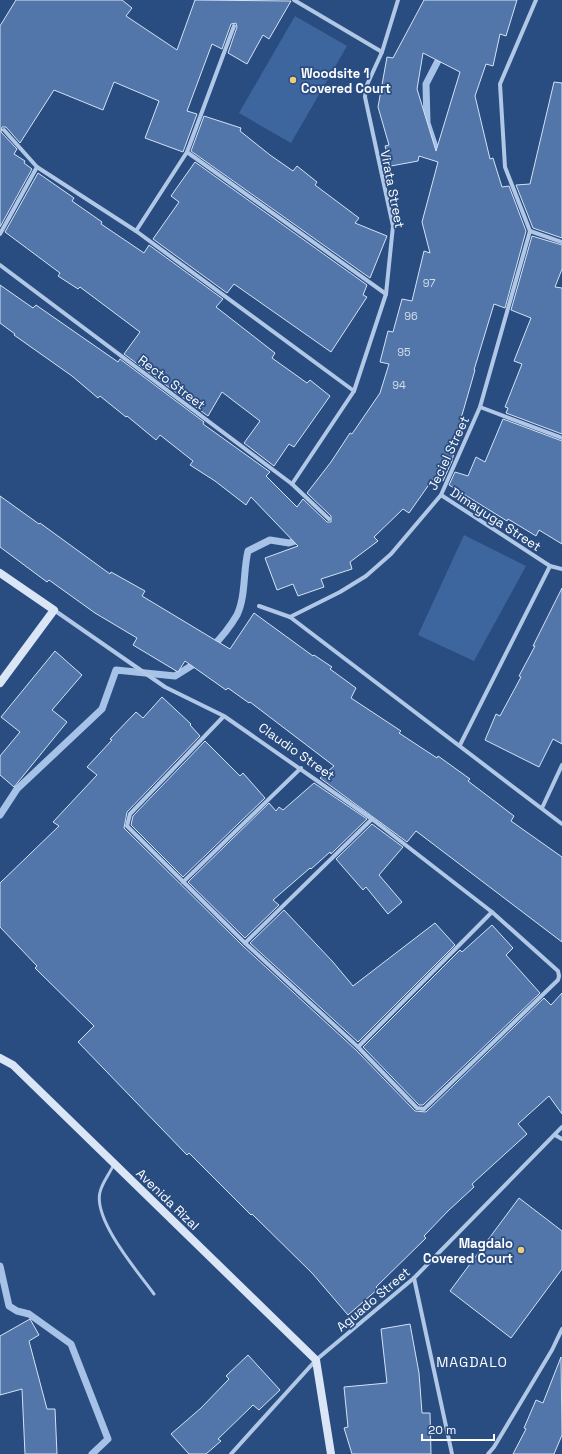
<svg xmlns="http://www.w3.org/2000/svg" width="562" height="1454" font-family="'Space Grotesk',sans-serif">
<style>
.green{fill:#3e669e}
.lines{fill:none;stroke-linecap:round;stroke-linejoin:round}
.stream{stroke:#a6c2e6;stroke-width:7}
.building{fill:#5276a9;stroke:#d4e2f5;fill-rule:evenodd}
.lane{stroke:#b1c7e6;stroke-width:3}
.street{stroke:#b1c7e6;stroke-width:4}
.secondary{stroke:#dae5f6;stroke-width:8}
.poi-dot{fill:#edce78;stroke:#294c81;stroke-width:1.5}
.labels{text-anchor:middle;stroke-width:3.5;stroke-linejoin:round;paint-order:stroke}
.number-label{font-size:11px;fill:#d4ddea}
.poi-label{font-size:13px;font-weight:bold;fill:#fff;stroke:#294c81;text-anchor:start}
.street-label{font-size:13px;fill:#fff;stroke:#294c81}
.neighbourhood-label{font-size:14px;letter-spacing:1px;fill:#fff;stroke:#294c81}
</style>
<rect width="100%" height="100%" fill="#294c81"/>
<g class="green">
<polygon points="295,16 347,46 291,143 239,113"/>
<polygon points="464,535 526,566 474,661 418,635"/>
</g>
<g class="lines">
<g class="stream">
<polyline points="439,159 427,123 426,84 442,53"/>
<path d="M212 647C221 638 230 627 237 615 246 596 243 571 248 551L270 540 289 543 302 539"/>
<polyline points="0,815 17,789 102,709 116,670 175,676 199,661"/>
<polyline points="0,1266 9,1306 17,1311 29,1314 71,1344 108,1439 92,1454"/>
</g>
</g>
<g class="building">
<polygon points="16,0 122,0 132,8 126,16 177,50 195,0 291,1 269,39 263,35 247,64 228,53 237,27 236,23 231,24 222,49 212,44 187,111 197,114 183,152 145,138 159,101 114,82 103,110 54,90 20,143 6,127 2,127 1,132 17,149 14,154 25,161 24,163 32,169 0,227 0,26"/>
<path d="M424 0H517L506 36 500 34 493 66 486 64 475 96 490 159 493 158 502 187 509 186 526 231 505 308 494 304 474 370H475L454 443 456 444 452 461 443 481 435 476 409 513 403 509 374 537 378 541 350 562 352 569 321 579 324 587 298 596 293 584 277 590 265 558 298 546 251 497 246 505 215 481 190 465 193 461 160 435 156 440 127 416 126 417 100 396 98 398 72 376 14 335 15 334 0 323V285L33 308 36 305 118 362 120 359 204 422 203 424 270 472 266 476 297 507 303 499 327 522H331V516L307 493 331 462 350 433 352 434 380 393 389 364 380 362 388 331 393 332 402 299 412 301 424 251 430 253 422 222 438 162 419 156 418 161 391 166 385 146 389 145 378 107 387 57 393 58ZM423 53 460 72 436 151 417 89Z"/>
<polygon points="554,82 562,83 562,238 533,228 516,185 530,184"/>
<polygon points="204,116 241,128 240,131 270,155 293,171 297,166 317,182 315,185 359,218 355,223 387,236 370,278 191,151"/>
<polygon points="195,162 367,285 363,295 367,297 331,352 234,284 227,293 153,239 179,202 171,196"/>
<polygon points="38,173 74,198 72,201 102,222 101,224 144,253 149,245 223,299 216,307 275,353 272,358 307,383 310,380 330,396 294,447 289,444 274,466 244,443 260,421 222,392 208,416 124,354 140,332 80,287 78,289 58,276 60,273 5,232"/>
<polygon points="532,236 562,245 562,269 555,287 562,288 562,434 506,413 508,408 505,407 522,364 514,361 531,318 511,310"/>
<polygon points="503,419 562,441 562,544 539,530 536,536 508,519 507,521 449,485 455,472 468,476 476,457 485,462"/>
<polygon points="0,496 39,524 40,523 110,574 111,572 145,591 142,596 230,649 254,613 313,656 314,655 332,667 330,669 356,688 351,698 401,731 399,733 437,758 438,756 470,779 468,781 514,816 511,821 562,857 562,942 416,831 407,842 320,778 334,766 250,702 249,703 228,688 226,690 185,661 178,672 133,645 137,638 95,613 49,580 47,582 0,547"/>
<polygon points="562,588 562,744 553,739 539,767 485,740 496,714 500,716 521,677 519,676 535,646 533,646"/>
<polygon points="55,651 82,675 52,710 67,722 14,787 0,775 0,756 20,732 1,717"/>
<polygon points="162,697 191,724 190,725 200,736 127,812 124,828 243,946 356,1050 415,1111 426,1112 544,998 551,1005 562,993 562,1114 549,1096 518,1124 527,1134 472,1184 474,1187 448,1211 424,1236 426,1238 376,1287 378,1289 348,1315 312,1273 252,1214 251,1215 189,1153 187,1155 78,1042 94,1026 35,968 37,966 0,927 0,883 59,826 53,822 97,775 87,767 112,740 110,739 136,712 143,718"/>
<polygon points="205,741 240,776 243,773 265,798 183,877 131,825 133,816"/>
<polygon points="314,783 367,819 331,854 330,852 311,869 310,868 273,900 279,905 245,938 188,882 269,803 276,811 279,807 283,810"/>
<polygon points="372,824 403,847 379,875 402,902 388,914 366,887 363,890 336,859"/>
<polygon points="284,910 333,962 353,986 435,923 455,945 358,1042 250,943"/>
<polygon points="492,925 513,948 506,955 540,993 423,1105 419,1105 363,1047 460,950 462,952"/>
<polygon points="519,1198 562,1231 562,1269 511,1338 450,1291"/>
<polygon points="30,1319 39,1335 29,1341 47,1409 55,1409 57,1454 25,1454 22,1389 0,1395 0,1336"/>
<polygon points="410,1324 419,1373 422,1413 430,1413 431,1454 352,1454 344,1428 348,1427 344,1387 387,1383 381,1329"/>
<polygon points="248,1355 280,1390 259,1410 253,1405 218,1439 221,1441 206,1454 189,1454 171,1434 201,1408 229,1379 226,1376"/>
<polygon points="561,1357 562,1435 554,1454 513,1454 526,1429 524,1428 536,1400 543,1403"/>
</g>
<g class="lines">
<path class="lane" d="M114 1164C110 1173 102 1183 100 1192 93 1220 138 1272 154 1294"/>
<g class="street">
<polyline points="294,0 382,52"/>
<polyline points="234,26 187,152 386,294"/>
<polyline points="4,130 37,167 136,231 354,391"/>
<polyline points="136,231 187,152"/>
<polyline points="530,231 505,167 500,84 536,0"/>
<polyline points="530,231 562,242"/>
<polyline points="0,234 37,167"/>
<polyline points="0,265 292,484 329,519"/>
<polyline points="480,407 562,438"/>
<polyline points="292,484 354,391 386,294 393,226 365,97 366,87 382,52 398,0"/>
<polyline points="441,495 550,566 562,569"/>
<polyline points="259,606 290,617 562,824"/>
<polyline points="54,610 165,687 224,716 372,819 492,912 558,971 559,976 558,980 424,1109 417,1108 358,1047 245,943 127,826 130,814 224,716"/>
<polyline points="290,617 340,592 366,576 391,554 441,495 480,407 530,231"/>
<polyline points="460,745 550,566"/>
<polyline points="542,808 562,765"/>
<polyline points="183,882 301,768"/>
<polyline points="245,943 372,819"/>
<polyline points="358,1047 492,912"/>
<polyline points="555,1135 562,1139"/>
<polyline points="414,1278 452,1454"/>
<polyline points="231,1454 316,1360 414,1278 562,1127"/>
<polyline points="488,1454 494,1447 552,1350 562,1329"/>
</g>
<g class="secondary">
<polyline points="0,573 54,610 0,683"/>
<polyline points="0,1058 13,1065 316,1360 331,1454"/>
</g>
</g>
<g class="poi-dot">
<circle cx="293" cy="80" r="4"/>
<circle cx="521" cy="1250" r="4"/>
</g>
<g class="labels">
<g class="number-label">
<text x="429" y="287">97</text>
<text x="411" y="320">96</text>
<text x="404" y="356">95</text>
<text x="399" y="389">94</text>
</g>
<g class="poi-label">
<text x="301" y="78">Woodsite 1<tspan x="301" dy="15">Covered Court</tspan></text>
<text x="513" y="1248" text-anchor="end">Magdalo<tspan x="513" dy="15">Covered Court</tspan></text>
</g>
<g class="street-label">
<text transform="translate(393 189) rotate(79)" y="5">Virata Street</text>
<text transform="translate(172 382) rotate(37)" y="5">Recto Street</text>
<text transform="translate(448 453) rotate(-65)" y="5">Jeciel Street</text>
<text transform="translate(496 519) rotate(33)" y="5">Dimayuga Street</text>
<text transform="translate(297 751) rotate(35)" y="5">Claudio Street</text>
<text transform="translate(168 1199) rotate(44)" y="5">Avenida Rizal</text>
<text transform="translate(373 1299) rotate(-40)" y="5">Aguado Street</text>
</g>
<g class="neighbourhood-label">
<text x="472" y="1367">MAGDALO</text>
</g>
</g>
<path d="M422 1434v6h72v-6" fill="none" stroke="#ffffff" stroke-width="2"/>
<text x="428" y="1434" font-size="12" fill="#ffffff" stroke="#294c81" stroke-width="3" paint-order="stroke">20 m</text>
</svg>
